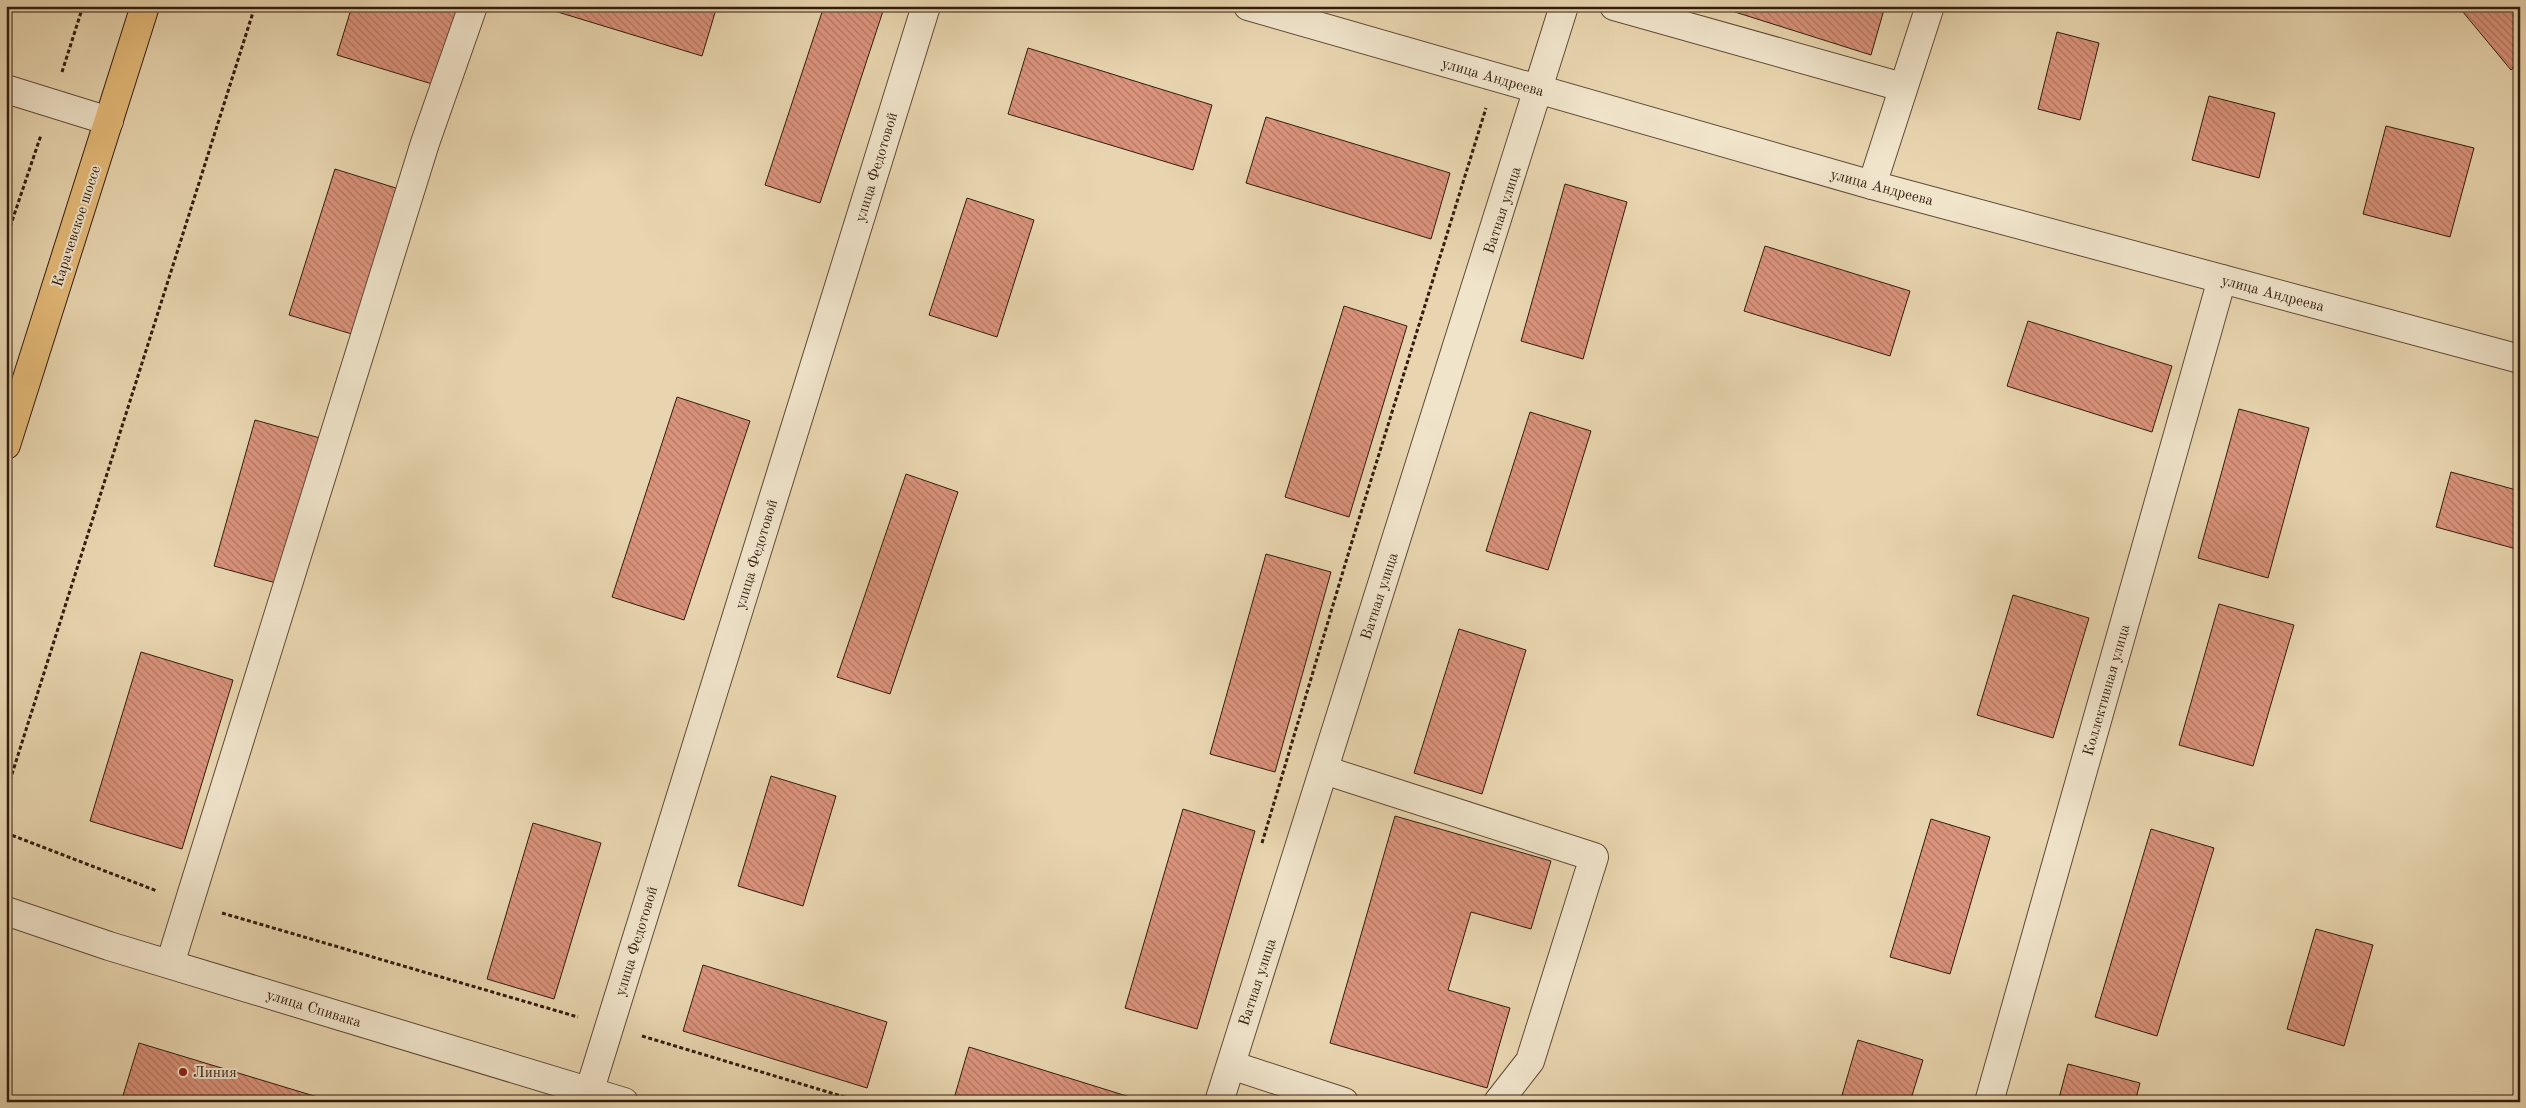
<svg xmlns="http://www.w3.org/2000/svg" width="2526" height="1108" font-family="'Old Standard TT',serif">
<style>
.building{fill:url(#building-back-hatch);stroke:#321c0d}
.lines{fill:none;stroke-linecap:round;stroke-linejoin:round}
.minor-casing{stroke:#604a36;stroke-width:30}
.highway-casing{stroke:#321c0d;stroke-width:30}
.path{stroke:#321c0d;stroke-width:3;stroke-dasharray:4 2.5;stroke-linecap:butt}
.minor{stroke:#f0e4cb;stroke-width:28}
.highway{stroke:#e4ba78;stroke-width:28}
.poi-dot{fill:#8f2418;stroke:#f0e4cb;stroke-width:2}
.labels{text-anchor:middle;stroke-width:4;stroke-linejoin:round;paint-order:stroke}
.street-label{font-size:15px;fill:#321c0d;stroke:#f0e4cb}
.poi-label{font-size:15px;fill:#321c0d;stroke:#f0e4cb;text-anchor:start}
</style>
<defs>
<pattern id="building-back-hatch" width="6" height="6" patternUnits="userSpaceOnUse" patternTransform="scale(1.25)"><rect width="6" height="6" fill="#db937c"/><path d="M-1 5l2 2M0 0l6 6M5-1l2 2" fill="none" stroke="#b27764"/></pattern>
</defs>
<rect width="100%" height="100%" fill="#e8d5af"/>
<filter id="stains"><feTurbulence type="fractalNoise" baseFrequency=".004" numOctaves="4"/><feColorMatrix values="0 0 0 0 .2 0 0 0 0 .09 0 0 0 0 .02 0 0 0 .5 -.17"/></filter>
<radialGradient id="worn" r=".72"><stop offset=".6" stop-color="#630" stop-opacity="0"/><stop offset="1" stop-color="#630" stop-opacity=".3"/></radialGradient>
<g class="building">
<polygon points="352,6 466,6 442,87 337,55"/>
<polygon points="538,6 717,6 702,56"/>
<polygon points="824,6 884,8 820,203 765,185"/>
<polygon points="1716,6 1885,6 1871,55"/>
<polygon points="2458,6 2520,6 2520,62 2511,70"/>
<polygon points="2057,32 2099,43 2080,120 2038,109"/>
<polygon points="1028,48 1212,105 1193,170 1008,114"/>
<polygon points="2209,96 2275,113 2259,178 2192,160"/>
<polygon points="1266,117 1450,173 1431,239 1246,183"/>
<polygon points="2386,126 2474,148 2450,237 2363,214"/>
<polygon points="335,169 399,189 355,335 289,315"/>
<polygon points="1565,184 1627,202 1583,359 1521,341"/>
<polygon points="967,198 1034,220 997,337 929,315"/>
<polygon points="1765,246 1910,291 1890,356 1744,311"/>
<polygon points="1344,306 1407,326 1349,517 1285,497"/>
<polygon points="2028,321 2172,366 2152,432 2007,386"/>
<polygon points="677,397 750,421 684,620 612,597"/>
<polygon points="2239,409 2309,428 2268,578 2198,558"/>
<polygon points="1530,412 1591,431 1548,570 1486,551"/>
<polygon points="255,420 320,438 280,584 214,566"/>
<polygon points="2451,472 2520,491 2520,550 2436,527"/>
<polygon points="906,474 958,492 890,694 837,677"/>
<polygon points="1266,554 1331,572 1275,772 1210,754"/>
<polygon points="2013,595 2089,618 2053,738 1977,715"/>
<polygon points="2219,604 2294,625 2253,766 2179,745"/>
<polygon points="1459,629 1526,650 1482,794 1414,773"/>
<polygon points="141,652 233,680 182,849 90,821"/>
<polygon points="771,776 836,796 803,906 738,886"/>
<polygon points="1183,809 1255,831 1197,1029 1125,1008"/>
<polygon points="1395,816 1551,861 1531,929 1471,912 1448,990 1510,1008 1487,1088 1330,1043"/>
<polygon points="1931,819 1990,837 1950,974 1890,957"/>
<polygon points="533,823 601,843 554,999 487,979"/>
<polygon points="2151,829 2214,848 2157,1036 2095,1017"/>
<polygon points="2316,929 2373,945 2344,1046 2287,1029"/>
<polygon points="703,965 887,1022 867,1088 683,1031"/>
<polygon points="1858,1040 1923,1060 1910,1102 1840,1102"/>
<polygon points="139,1043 334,1102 121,1102"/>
<polygon points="969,1047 1146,1102 953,1102"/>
<polygon points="2068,1064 2140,1083 2135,1102 2058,1102"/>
</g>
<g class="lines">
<defs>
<g id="minor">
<polyline points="1248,6 1872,185 2520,359"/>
<polyline points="1614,6 1902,87"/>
<polyline points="6,89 109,121"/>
<polyline points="1872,185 1930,6"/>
<polyline points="1324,770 1594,857 1530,1061 1498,1102"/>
<polyline points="6,911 109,946 624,1102"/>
<polyline points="170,964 425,143 473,6"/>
<polyline points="1231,1065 1344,1102"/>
<polyline points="586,1102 926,6"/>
<polyline points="1219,1102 1564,6"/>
<polyline points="1989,1102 2222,279"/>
</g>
<polyline id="highway" points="6,445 145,6"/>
</defs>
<use href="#minor" class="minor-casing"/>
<use href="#highway" class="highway-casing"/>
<g class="path">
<polyline points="62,72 83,6"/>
<polyline points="6,239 41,135"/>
<polyline points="6,793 255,6"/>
<polyline points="6,833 157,891"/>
<polyline points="1262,843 1350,548 1486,108"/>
<polyline points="222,913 578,1017"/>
<polyline points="642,1036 861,1102"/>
</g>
<use href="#minor" class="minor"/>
<use href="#highway" class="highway"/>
</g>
<circle class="poi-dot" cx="183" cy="1072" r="5"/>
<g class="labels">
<g class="street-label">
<text transform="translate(1493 77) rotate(16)" y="5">улица Андреева</text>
<text transform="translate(876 167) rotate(-73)" y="5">улица Федотовой</text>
<text transform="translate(1882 187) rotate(15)" y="5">улица Андреева</text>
<text transform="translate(1502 210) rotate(-72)" y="5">Ватная улица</text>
<text transform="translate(76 226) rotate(-72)" y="5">Карачевское шоссе</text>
<text transform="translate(2273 293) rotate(15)" y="5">улица Андреева</text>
<text transform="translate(756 554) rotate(-73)" y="5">улица Федотовой</text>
<text transform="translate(1379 596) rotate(-72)" y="5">Ватная улица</text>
<text transform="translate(2106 690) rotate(-74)" y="5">Коллективная улица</text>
<text transform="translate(636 941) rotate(-73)" y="5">улица Федотовой</text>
<text transform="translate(1257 982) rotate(-72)" y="5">Ватная улица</text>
<text transform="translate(314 1008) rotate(17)" y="5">улица Спивака</text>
</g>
<g class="poi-label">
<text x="193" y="1077">Линия</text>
</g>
</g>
<rect width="2526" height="1108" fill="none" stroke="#e8d5af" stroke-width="25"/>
<rect x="8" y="8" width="2511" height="1093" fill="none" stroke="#321c0d" stroke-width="2.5"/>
<rect x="12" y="12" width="2501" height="1083" fill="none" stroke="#321c0d"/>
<rect width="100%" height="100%" filter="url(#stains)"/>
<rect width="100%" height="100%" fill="url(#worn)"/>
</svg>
